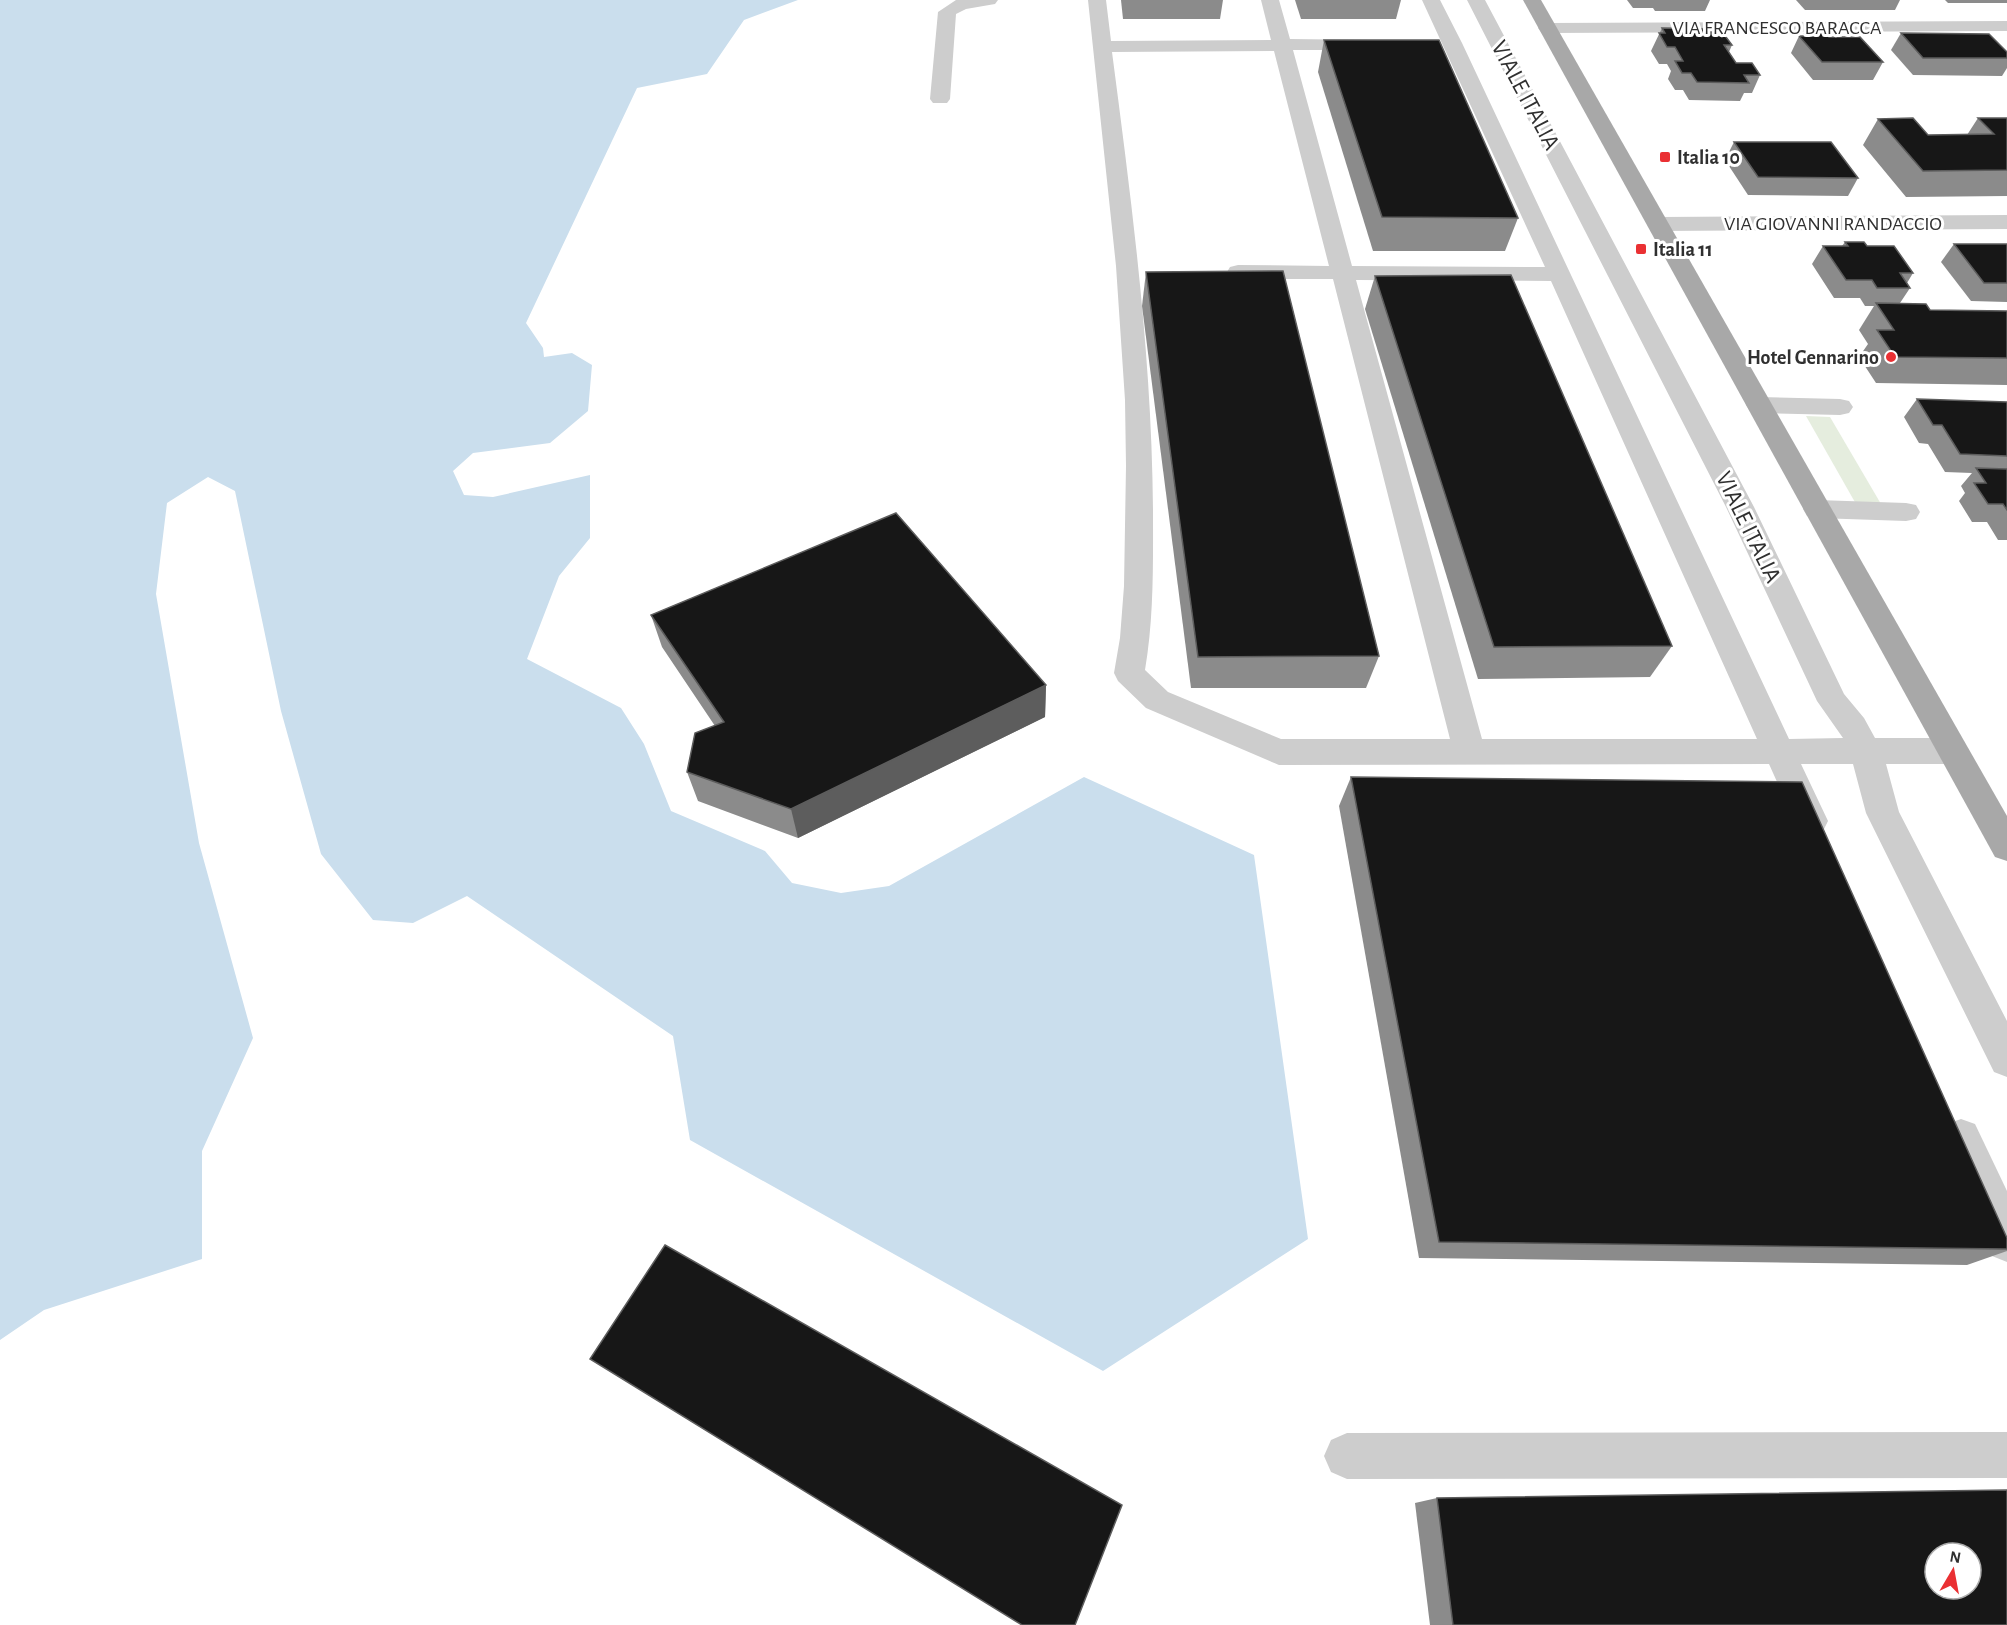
<svg xmlns="http://www.w3.org/2000/svg" width="2007" height="1625" font-family="'Alegreya Sans',sans-serif">
<style>
.green{fill:#e5edde}
.water{fill:#cadeed}
.lines{fill:none;stroke-linecap:round;stroke-linejoin:round}
.minor{fill:#cdcdcd;fill-rule:evenodd}
.major{fill:#a8a8a8;fill-rule:evenodd}
.wall{fill:#8b8b8b}
.shaded-wall{fill:#5d5d5d}
.building{fill:#171717;stroke:#5d5d5d;stroke-width:1.5;fill-rule:evenodd}
.poi-dot{fill:#ea3033;stroke:#fff;stroke-width:2}
.labels{text-anchor:middle;stroke-width:6;stroke-linejoin:round;paint-order:stroke}
.far-street-label{font-size:20px;fill:#303030;stroke:#fff}
.far-poi-label{font-size:20px;font-weight:bold;fill:#303030;stroke:#fff;text-anchor:start}
.street-label{font-size:24px;fill:#303030;stroke:#fff}
</style>
<rect width="100%" height="100%" fill="#fff"/>
<polygon class="green" points="1806,416 1830,417 1881,504 1856,504"/>
<polygon class="water" points="0,0 798,0 744,20 707,74 637,88 526,323 543,348 544,357 572,353 592,365 588,411 550,443 473,453 453,471 464,495 493,497 590,475 590,538 559,576 527,659 621,708 644,744 671,811 765,851 792,883 841,893 889,886 1084,777 1254,855 1308,1239 1103,1371 690,1140 673,1036 467,896 413,923 373,920 321,854 281,711 235,491 208,477 167,503 156,594 199,843 253,1038 202,1151 202,1259 44,1310 0,1340"/>
<g class="lines">
<g class="minor">
<polygon points="956,0 998,0 995,4 966,9 956,14 950,99 947,103 933,103 930,99 938,12"/>
<path d="M1088 0H1106L1111 41 1271 40 1261 0H1279L1290 39 1374 40 1376 44 1374 48 1367 50H1293L1352 266 1545 267 1422 0H1440L1462 43 1789 739 1843 738 1817 701 1726 507 1467 0H1485L1754 507 1844 694 1864 718 1875 738H1953L1964 742 1969 751 1964 760 1953 764H1886L1899 812 2007 1021V1077L1994 1072 1866 813 1853 764H1801L1828 821 1823 831 1811 835 1799 831 1769 764 1279 765 1146 708 1118 681 1114 673 1120 638 1124 586 1126 466 1125 400 1116 266ZM1274 51 1329 266 1238 265 1230 267 1227 272 1230 277 1238 279H1333L1450 739H1281L1168 692 1145 670C1154 617 1153 564 1153 511 1152 357 1132 205 1112 52ZM1356 280 1551 281 1757 739H1482Z"/>
<polygon points="2007,21 2007,31 1547,33 1541,32 1538,28 1541,24 1547,23"/>
<polygon points="2007,215 2007,229 1659,231 1651,229 1648,224 1651,219 1659,217"/>
<polygon points="1759,397 1840,399 1849,401 1853,407 1849,413 1840,415 1759,413 1750,411 1746,405 1750,399"/>
<polygon points="1817,500 1906,503 1916,505 1920,512 1916,519 1906,521 1817,518 1807,516 1803,509 1807,502"/>
<polygon points="1961,1119 1975,1124 2007,1191 2007,1262 1992,1256 1941,1138 1947,1124"/>
<polygon points="2007,1432 2007,1478 1347,1479 1331,1472 1324,1456 1331,1440 1347,1433"/>
</g>
<polygon class="major" points="1523,0 1541,0 2007,816 2007,861 1995,857"/>
</g>
<g class="wall">
<polygon points="1121,0 1223,0 1220,19 1123,19"/>
<polygon points="1295,0 1401,0 1396,19 1301,19"/>
<polygon points="1627,0 1710,0 1705,11 1655,11 1653,8 1633,8"/>
<polygon points="1796,0 1900,0 1895,10 1805,10"/>
<polygon points="1945,0 2007,0 2007,3 1948,3"/>
<polygon points="1662,28 1732,45 1729,52 1736,63 1760,75 1752,93 1744,93 1740,101 1689,100 1683,90 1675,90 1668,79 1671,71 1667,64 1659,64 1651,51"/>
<polygon points="1901,33 2007,52 2007,68 2002,76 1913,75 1891,50"/>
<polygon points="1805,34 1829,37 1883,62 1873,80 1813,80 1791,53 1799,36 1804,36"/>
<polygon points="1324,40 1518,218 1505,251 1373,251 1318,72"/>
<polygon points="1978,118 2007,118 2007,196 1906,197 1863,145 1878,119 1928,135 1967,135"/>
<polygon points="1734,142 1858,178 1848,196 1748,195 1725,160"/>
<polygon points="1845,242 1867,246 1913,273 1907,283 1910,288 1900,303 1930,310 2007,311 2007,385 1876,383 1859,357 1868,344 1859,330 1874,306 1865,306 1860,298 1834,298 1812,264 1823,246 1842,246"/>
<polygon points="1954,244 2007,244 2007,302 1971,301 1941,262"/>
<polygon points="1146,272 1379,656 1366,688 1191,688 1142,306"/>
<polygon points="1375,276 1672,646 1650,677 1478,679 1365,309"/>
<polygon points="1917,399 2007,402 2007,540 1998,540 1987,522 1972,522 1959,501 1965,493 1961,486 1972,473 1945,472 1928,444 1919,443 1904,417"/>
<polygon points="651,615 1046,685 1045,717 798,838 698,801 687,772 715,726 662,647"/>
<polygon points="1351,777 2007,1238 2007,1251 1967,1265 1419,1258 1339,806"/>
<polygon points="1437,1498 2007,1625 1430,1625 1415,1503"/>
</g>
<polygon class="shaded-wall" points="1046,685 1045,717 798,838 791,809"/>
<g class="building">
<polygon points="1662,28 1720,29 1732,45 1724,45 1736,63 1752,63 1760,75 1744,75 1749,83 1697,82 1691,73 1682,73 1675,61 1683,61 1675,47 1667,47 1659,33 1665,33"/>
<polygon points="1826,33 1829,37 1860,37 1883,62 1822,62 1799,36 1807,36 1805,34"/>
<polygon points="1901,33 1989,34 2007,52 2007,58 1923,58"/>
<polygon points="1324,40 1439,40 1518,218 1382,217"/>
<polygon points="1913,118 1928,135 1994,134 1978,118 2007,118 2007,170 1923,171 1878,119"/>
<polygon points="1734,142 1831,142 1858,178 1758,177"/>
<polygon points="1845,242 1864,242 1867,246 1894,246 1913,273 1900,273 1910,288 1877,288 1872,280 1846,280 1823,246 1848,246"/>
<polygon points="1954,244 2007,244 2007,283 1984,283"/>
<polygon points="1283,271 1379,656 1198,657 1146,272"/>
<polygon points="1511,275 1672,646 1494,647 1375,276"/>
<polygon points="1876,303 1926,304 1930,310 2007,311 2007,358 1895,357 1877,330 1894,330"/>
<polygon points="1917,399 2007,402 2007,456 1960,454 1942,425 1933,425"/>
<polygon points="1976,468 2007,469 2007,510 2003,504 1988,504 1974,483 1986,483"/>
<polygon points="896,513 1046,685 791,809 687,772 695,733 724,722 651,615"/>
<polygon points="1351,777 1802,782 2007,1238 2007,1249 1439,1242"/>
<polygon points="665,1245 1122,1505 1075,1625 1022,1625 590,1359"/>
<path d="M2007 1490V1625H1453L1437 1498ZM1935 1553H1971V1589H1935Z"/>
</g>
<g class="poi-dot">
<rect x="1659" y="151" width="12" height="12" rx="3"/>
<rect x="1635" y="243" width="12" height="12" rx="3"/>
<circle cx="1891" cy="357" r="6"/>
</g>
<g class="labels">
<g class="far-street-label">
<text x="1777" y="34">VIA FRANCESCO BARACCA</text>
<text x="1833" y="230">VIA GIOVANNI RANDACCIO</text>
</g>
<g class="far-poi-label">
<text x="1677" y="164">Italia 10</text>
<text x="1653" y="256">Italia 11</text>
<text x="1879" y="364" text-anchor="end">Hotel Gennarino</text>
</g>
<g class="street-label">
<text transform="translate(1526 95) rotate(62)" y="8">VIALE ITALIA</text>
<text transform="translate(1749 527) rotate(64)" y="8">VIALE ITALIA</text>
</g>
</g>
<g transform="translate(1953 1571) rotate(10)"><circle r="28" fill="#ffffff" stroke="#acacac" stroke-width="1.5"/>
<path d="M0-4.5L10 22L0 15L-10 22Z" fill="#ea3033"/>
<text y="-9" font-size="16" font-weight="bold" text-anchor="middle" fill="#303030">N</text>
</g>
</svg>
